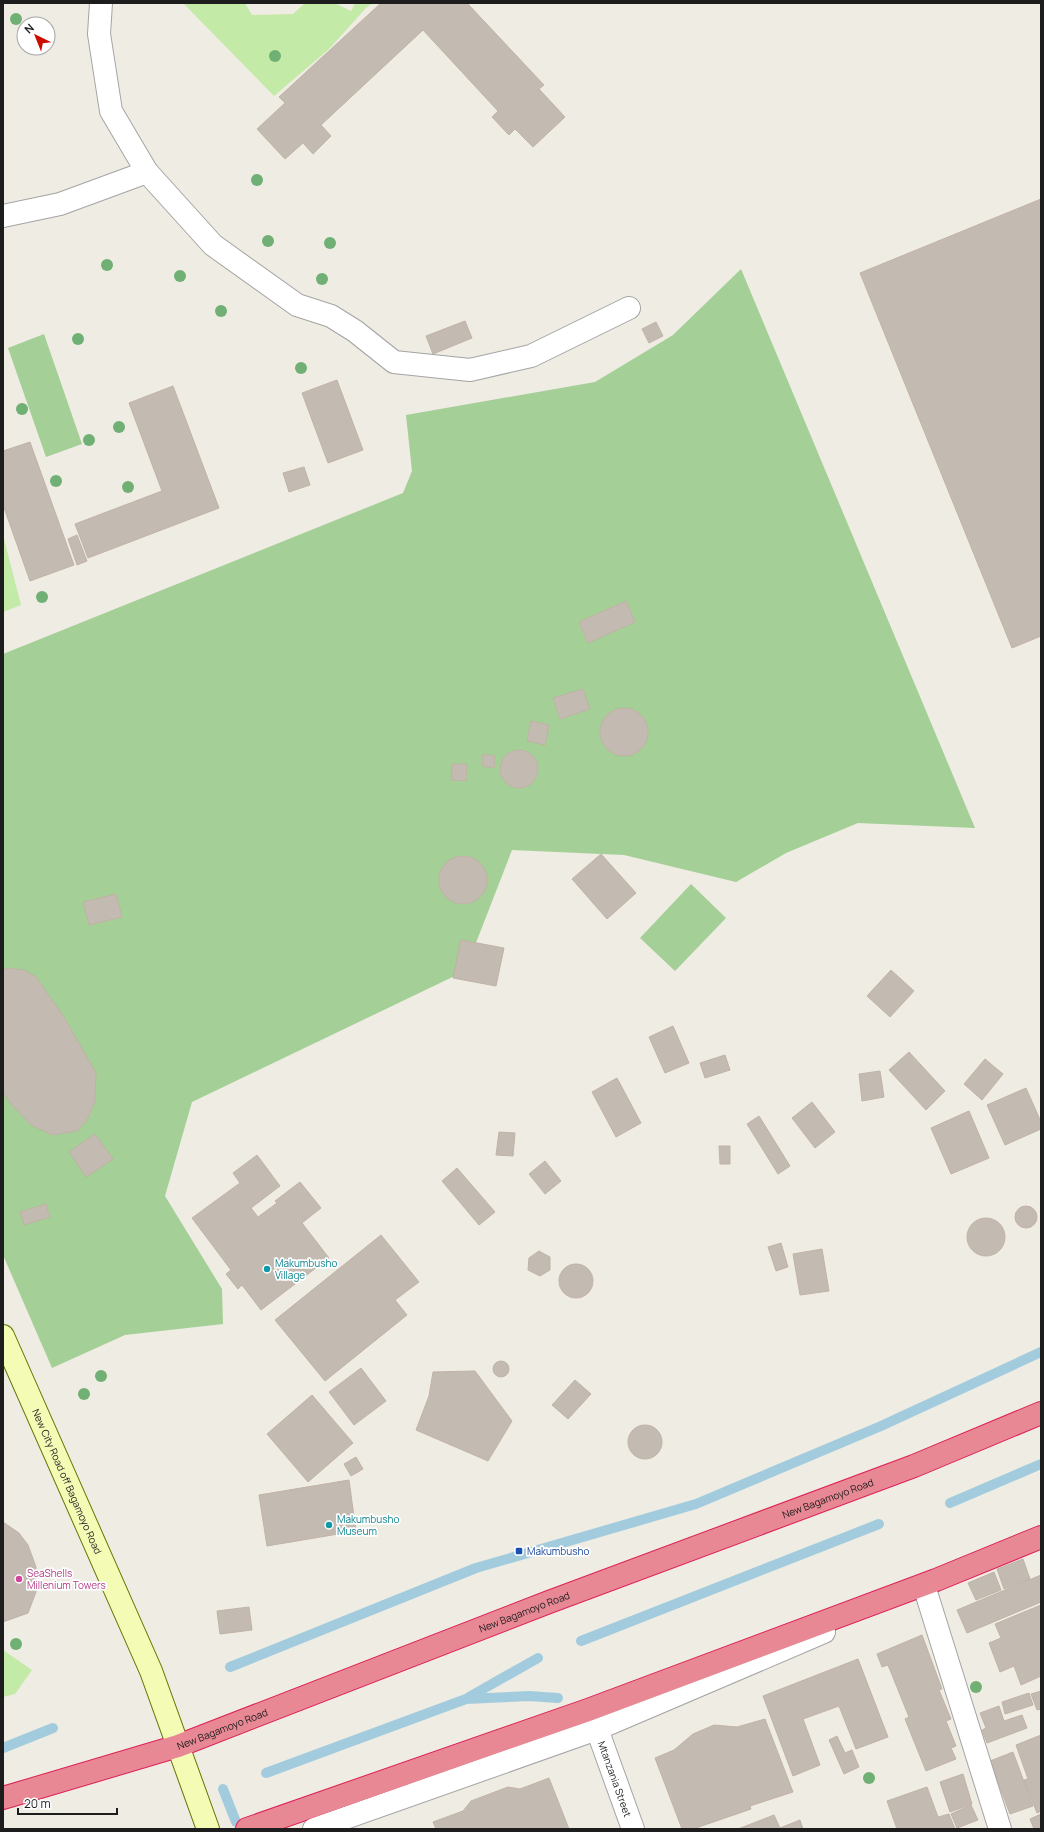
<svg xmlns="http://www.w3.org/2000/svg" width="1044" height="1832" font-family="Manrope,sans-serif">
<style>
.grass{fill:#c4eaa7}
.forest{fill:#a4cf96}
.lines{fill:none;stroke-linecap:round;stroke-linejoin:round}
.stream{stroke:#a2ccde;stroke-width:10}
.building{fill:#c3bab2;stroke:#c1b3a5}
.street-casing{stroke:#a4a4a4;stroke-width:24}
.secondary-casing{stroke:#637602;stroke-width:24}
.highway-casing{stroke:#dd2055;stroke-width:24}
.street{stroke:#fff;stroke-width:22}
.secondary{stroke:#f3fbb5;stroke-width:22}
.highway{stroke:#e88894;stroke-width:22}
.tree{fill:#70b074}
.culture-dot{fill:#0f9aa8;stroke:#fff;stroke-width:1.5}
.transit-dot{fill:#1a4fb4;stroke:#fff;stroke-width:1.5}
.hotel-dot{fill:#d1479c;stroke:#fff;stroke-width:1.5}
.labels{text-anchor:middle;stroke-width:3.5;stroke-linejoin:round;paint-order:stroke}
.culture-label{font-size:10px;fill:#0d838f;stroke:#fff;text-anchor:start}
.street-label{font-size:10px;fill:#1d1d1d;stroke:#fff}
.transit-label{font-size:10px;fill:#164399;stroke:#fff;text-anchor:start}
.hotel-label{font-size:10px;fill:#b23c85;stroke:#fff;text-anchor:start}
</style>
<rect width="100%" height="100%" fill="#efece3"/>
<g class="grass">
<polygon points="183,3 245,3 252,15 293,14 305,3 335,3 351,11 355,3 373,3 366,8 329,49 274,96"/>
<polygon points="3,535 21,605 3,612"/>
<polygon points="3,1650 32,1670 15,1694 3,1697"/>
</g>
<g class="forest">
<polygon points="741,269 975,828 858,823 786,853 736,882 624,855 512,850 465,971 192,1102 165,1196 222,1289 223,1324 125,1335 52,1368 3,1255 3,654 403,493 412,471 406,415 595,382 673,335"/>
<polygon points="44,334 82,444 46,457 8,348"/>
<polygon points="691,884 726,918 675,971 640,938"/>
</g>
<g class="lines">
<g class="stream">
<polyline points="950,1503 1041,1464"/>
<polyline points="581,1641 879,1524"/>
<polyline points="230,1667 476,1568 696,1504 881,1426 1041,1352"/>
<polyline points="469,1697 538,1658"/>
<polyline points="3,1748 53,1728"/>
<polyline points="266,1773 466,1699 529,1696 558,1698"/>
<polyline points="223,1789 236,1822"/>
</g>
</g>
<g class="building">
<polygon points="381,3 467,3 544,85 539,89 565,117 533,147 515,129 509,135 492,117 498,111 423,30 321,125 331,136 313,154 303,143 285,159 257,129 285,103 279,97"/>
<polygon points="1041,199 1041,636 1012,648 860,273"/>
<polygon points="465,321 472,338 433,354 426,336"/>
<polygon points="656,322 663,336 649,343 642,329"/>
<polygon points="337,380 363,450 328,463 302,393"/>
<polygon points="173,386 219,508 88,558 75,524 162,491 129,403"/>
<polygon points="30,442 74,565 30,581 3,505 3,451"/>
<polygon points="304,467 310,485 289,492 283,473"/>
<polygon points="77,535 87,561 77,565 68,539"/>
<polygon points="626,601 635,622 588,643 579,622"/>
<polygon points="583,689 590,709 560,719 553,698"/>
<circle cx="624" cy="732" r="24"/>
<polygon points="531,721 549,725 545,745 527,741"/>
<circle cx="519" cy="769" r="19"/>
<polygon points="483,754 495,756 494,768 482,766"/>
<polygon points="452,764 467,764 466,781 451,780"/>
<polygon points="601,854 636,893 607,919 572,879"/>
<circle cx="463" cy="880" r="24"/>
<polygon points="116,894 122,917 89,925 83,902"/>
<polygon points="461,940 504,948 496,986 453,978"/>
<polygon points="8,968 24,970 36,977 64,1017 96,1073 95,1102 87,1120 77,1131 52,1135 31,1125 11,1104 3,1092 3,970"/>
<polygon points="891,970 914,991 890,1017 867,996"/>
<polygon points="673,1026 689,1063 665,1073 649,1037"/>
<polygon points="909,1052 945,1091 926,1110 889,1070"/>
<polygon points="725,1055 730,1070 705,1078 700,1063"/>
<polygon points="985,1059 1003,1074 982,1100 964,1084"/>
<polygon points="880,1071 884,1097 862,1101 859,1074"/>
<polygon points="617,1078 641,1123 616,1137 592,1092"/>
<polygon points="1026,1088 1041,1122 1041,1129 1005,1145 987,1105"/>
<polygon points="812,1102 835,1132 815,1148 792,1118"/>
<polygon points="969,1111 989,1158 951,1174 931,1128"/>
<polygon points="759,1116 790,1166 778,1174 747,1124"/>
<polygon points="499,1132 515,1133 513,1156 496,1155"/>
<polygon points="95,1134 113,1159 86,1177 69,1152"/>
<polygon points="719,1146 730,1146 730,1164 720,1164"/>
<polygon points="257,1155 280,1186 251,1208 258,1217 277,1203 275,1201 300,1182 321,1208 302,1223 329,1258 261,1310 242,1285 238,1289 226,1274 231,1270 192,1218 240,1183 233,1173"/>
<polygon points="545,1161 561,1181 545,1194 529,1174"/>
<polygon points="457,1168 495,1212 479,1225 442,1181"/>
<polygon points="46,1204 50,1217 24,1225 20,1212"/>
<circle cx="1026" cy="1217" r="11"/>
<circle cx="986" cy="1237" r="19"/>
<polygon points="381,1235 419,1282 395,1300 407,1315 325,1381 275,1320"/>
<polygon points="781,1243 788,1267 776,1271 768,1247"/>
<polygon points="822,1249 829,1291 800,1295 793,1254"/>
<polygon points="539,1251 550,1257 550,1270 540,1276 528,1270 529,1258"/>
<circle cx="576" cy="1281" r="17"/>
<circle cx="501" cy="1369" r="8"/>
<polygon points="361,1368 386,1401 354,1425 329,1392"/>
<polygon points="475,1371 512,1421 488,1461 416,1430 429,1396 433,1372"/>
<polygon points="575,1380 591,1394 568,1419 552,1405"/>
<polygon points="312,1395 353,1443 308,1482 267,1434"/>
<circle cx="645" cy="1442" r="17"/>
<polygon points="356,1457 363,1469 351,1476 344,1464"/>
<polygon points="349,1480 356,1531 267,1546 259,1495"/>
<polygon points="3,1522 19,1533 28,1545 36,1567 36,1592 28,1613 3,1622"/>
<polygon points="1023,1559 1030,1579 1004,1589 997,1569"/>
<polygon points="994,1572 1001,1590 976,1600 968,1583"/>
<polygon points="1041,1575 1041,1602 967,1633 957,1610"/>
<polygon points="1041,1605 1041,1676 1021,1685 1014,1666 1000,1672 989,1643 1001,1638 995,1624"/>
<polygon points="249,1607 252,1630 220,1634 217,1611"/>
<polygon points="922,1635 942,1689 939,1690 951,1719 946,1721 956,1746 951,1748 956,1759 926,1771 905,1719 909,1717 888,1665 882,1667 877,1654"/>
<polygon points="858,1659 888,1737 856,1749 839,1706 803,1719 820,1765 793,1776 763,1696"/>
<polygon points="1041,1691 1041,1709 1037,1710 1031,1694"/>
<polygon points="1029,1693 1033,1705 1005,1714 1002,1702"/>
<polygon points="999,1706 1004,1721 1022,1715 1027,1728 987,1743 982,1730 986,1728 980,1713"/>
<polygon points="765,1719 793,1792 750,1806 751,1809 693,1829 682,1829 655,1758 674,1750 693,1734 714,1725 737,1727"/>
<polygon points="1041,1735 1041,1811 1037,1813 1024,1780 1028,1779 1016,1745"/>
<polygon points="837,1736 845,1753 852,1750 859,1767 844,1774 829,1740"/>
<polygon points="1013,1752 1033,1806 1010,1814 990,1761"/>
<polygon points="963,1774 972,1804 950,1812 940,1782"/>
<polygon points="549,1778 569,1829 436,1829 433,1822 463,1811 471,1801 508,1787 520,1789"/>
<polygon points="927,1787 938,1817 949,1814 955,1829 897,1829 887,1801"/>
<polygon points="971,1805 978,1820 957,1828 951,1814"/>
<polygon points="1041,1814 1041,1829 1034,1829 1030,1819"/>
<polygon points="774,1815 780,1828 800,1820 803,1829 738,1829"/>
</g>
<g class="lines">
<defs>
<g id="street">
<polyline points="101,3 99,34 111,111 147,172 213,245 297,305 331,316 355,331 394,362 470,370 531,356 629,308"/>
<polyline points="3,216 60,204 147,172"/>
<polyline points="925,1589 1000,1829"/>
<path id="s1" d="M597 1729 633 1829"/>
<polyline points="314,1829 597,1729 824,1632"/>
</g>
<g id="secondary">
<path id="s2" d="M3 1336 151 1671 208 1829"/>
</g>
<g id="highway">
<path id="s3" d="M3 1798 178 1746 549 1602 914 1466 1041 1413"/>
<polyline points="247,1829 588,1710 936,1580 1041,1537"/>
</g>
</defs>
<use href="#street" class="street-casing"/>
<use href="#secondary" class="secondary-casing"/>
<use href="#highway" class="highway-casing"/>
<use href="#street" class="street"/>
<use href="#secondary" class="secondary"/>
<use href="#highway" class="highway"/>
</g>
<g class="tree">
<circle cx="16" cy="19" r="6"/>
<circle cx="275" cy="56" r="6"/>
<circle cx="257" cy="180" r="6"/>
<circle cx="268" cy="241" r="6"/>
<circle cx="330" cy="243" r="6"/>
<circle cx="107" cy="265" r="6"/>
<circle cx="180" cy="276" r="6"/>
<circle cx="322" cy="279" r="6"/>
<circle cx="221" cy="311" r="6"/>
<circle cx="78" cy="339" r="6"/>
<circle cx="301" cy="368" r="6"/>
<circle cx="22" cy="409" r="6"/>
<circle cx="119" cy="427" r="6"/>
<circle cx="89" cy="440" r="6"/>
<circle cx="56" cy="481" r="6"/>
<circle cx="128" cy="487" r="6"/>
<circle cx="42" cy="597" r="6"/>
<circle cx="101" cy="1376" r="6"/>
<circle cx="84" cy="1394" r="6"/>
<circle cx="16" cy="1644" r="6"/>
<circle cx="976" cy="1687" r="6"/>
<circle cx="869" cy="1778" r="6"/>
</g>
<g class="culture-dot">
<circle cx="267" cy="1269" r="4"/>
<circle cx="329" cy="1525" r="4"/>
</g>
<rect class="transit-dot" x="515" y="1547" width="8" height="8" rx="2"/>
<circle class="hotel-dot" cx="19" cy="1579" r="4"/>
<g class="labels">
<g class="culture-label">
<text x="275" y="1267">Makumbusho<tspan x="275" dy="12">Village</tspan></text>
<text x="337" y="1523">Makumbusho<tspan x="337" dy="12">Museum</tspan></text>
</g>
<g class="street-label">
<text dy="4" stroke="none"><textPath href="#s2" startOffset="159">New City Road off Bagamoyo Road</textPath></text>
<text dy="4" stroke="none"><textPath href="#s3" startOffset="878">New Bagamoyo Road</textPath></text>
<text dy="4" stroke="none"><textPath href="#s3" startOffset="554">New Bagamoyo Road</textPath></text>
<text dy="4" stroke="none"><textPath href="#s3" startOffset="230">New Bagamoyo Road</textPath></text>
<text dy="4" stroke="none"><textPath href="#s1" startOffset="53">Mtanzania Street</textPath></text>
</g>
<g class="transit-label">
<text x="527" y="1555">Makumbusho</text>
</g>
<g class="hotel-label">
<text x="27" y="1577">SeaShells<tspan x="27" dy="12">Millenium Towers</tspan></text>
</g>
</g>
<rect width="1044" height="1832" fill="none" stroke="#1d1d1d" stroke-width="8"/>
<g transform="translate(36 36) rotate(317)"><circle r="19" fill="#ffffff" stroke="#a5a5a5"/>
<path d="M0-3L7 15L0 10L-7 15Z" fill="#cb0d00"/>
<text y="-6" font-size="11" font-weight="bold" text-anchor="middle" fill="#1d1d1d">N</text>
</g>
<path d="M18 1808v6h99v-6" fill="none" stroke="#1d1d1d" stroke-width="2"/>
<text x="24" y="1808" font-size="12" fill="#1d1d1d" stroke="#ffffff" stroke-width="3" paint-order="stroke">20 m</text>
</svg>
